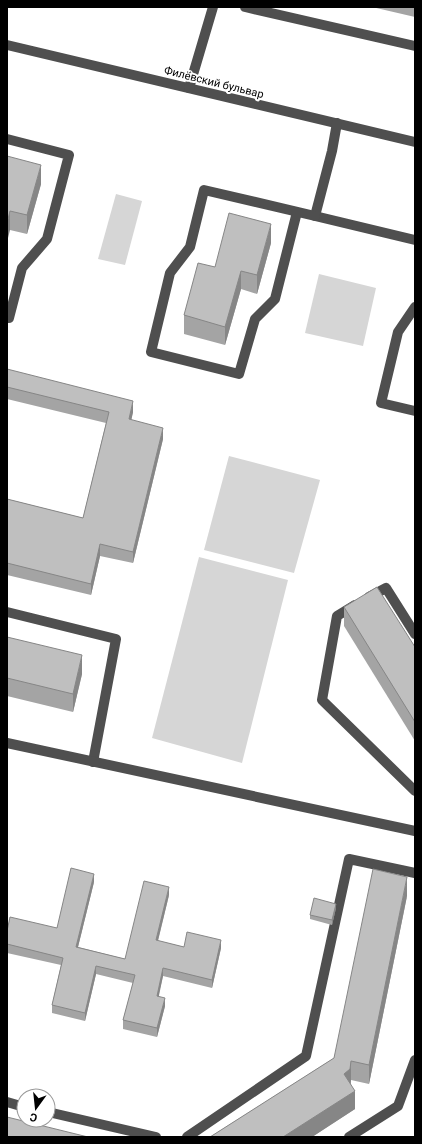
<svg xmlns="http://www.w3.org/2000/svg" width="422" height="1144" font-family="Roboto,sans-serif">
<style>
.green{fill:#d6d6d6}
.lines{fill:none;stroke-linecap:round;stroke-linejoin:round}
.minor{stroke:#4f4f4f;stroke-width:10}
.wall{fill:#a4a4a4}
.shaded-wall{fill:#868686}
.building{fill:#bfbfbf;stroke:#868686}
.labels{text-anchor:middle;stroke-width:4;stroke-linejoin:round;paint-order:stroke}
.street-label{font-size:11px;fill:#000;stroke:#fff}
</style>
<rect width="100%" height="100%" fill="#fff"/>
<g class="green">
<polygon points="116,194 142,201 125,265 98,259"/>
<polygon points="319,274 376,288 363,346 305,333"/>
<polygon points="229,456 320,480 294,573 204,550"/>
<polygon points="199,557 288,580 242,763 152,738"/>
</g>
<g class="lines">
<g class="minor">
<polyline points="245,7 415,46"/>
<polyline points="7,45 415,142"/>
<polyline points="189,88 213,7"/>
<polyline points="337,123 332,151 315,216 415,240"/>
<polyline points="7,139 69,155 47,239 22,268 9,318 7,318"/>
<polyline points="297,212 275,299 255,319 239,374 151,352 170,273 190,247 204,190 315,216"/>
<polyline points="415,307 398,332 381,403 415,411"/>
<polyline points="369,597 386,588 415,634"/>
<polyline points="355,605 337,616 322,700 415,791"/>
<polyline points="7,612 116,639 93,762"/>
<polyline points="7,743 415,831"/>
<polyline points="7,1102 24,1107"/>
<polyline points="48,1112 156,1137"/>
<polyline points="187,1137 306,1056 349,859 415,873"/>
<polyline points="349,1137 398,1106 415,1060"/>
</g>
</g>
<g class="wall">
<polygon points="372,7 415,7 415,17"/>
<polygon points="7,156 41,184 27,234 10,230"/>
<polygon points="271,243 257,294 241,289 225,345 184,334 184,315 215,267"/>
<polygon points="7,369 133,412 131,420 163,439 133,563 100,556 91,595 7,575 7,499 83,518 106,423 7,399"/>
<polygon points="344,607 415,647 415,741 344,626"/>
<polygon points="7,637 82,674 73,712 7,696"/>
<polygon points="94,882 78,947 125,959 169,895 158,941 184,947 221,948 212,988 163,976 158,997 165,1006 157,1037 123,1029 123,1020 133,983 96,974 85,1021 52,1013 52,1005 61,965 7,953 7,931 57,928"/>
<polygon points="407,896 369,1084 351,1080 351,1084 355,1109 312,1137 210,1137 334,1058"/>
<polygon points="336,908 332,925 310,919 310,915"/>
</g>
<g class="shaded-wall">
<polygon points="41,165 41,184 27,234 27,215"/>
<polygon points="10,211 10,230 7,242 7,223"/>
<polygon points="271,224 271,243 257,294 257,275"/>
<polygon points="241,271 241,289 225,345 225,327"/>
<polygon points="133,401 133,412 129,431 129,419"/>
<polygon points="163,428 163,439 133,563 133,552"/>
<polygon points="100,544 100,556 91,595 91,584"/>
<polygon points="82,655 82,674 73,712 73,694"/>
<polygon points="94,874 94,882 76,955 76,947"/>
<polygon points="407,877 407,896 369,1084 369,1065"/>
<polygon points="169,887 169,895 156,948 156,940"/>
<polygon points="336,904 336,908 332,925 332,920"/>
<polygon points="221,940 221,948 212,988 212,980"/>
<polygon points="96,966 96,974 85,1021 85,1013"/>
<polygon points="163,968 163,976 157,1005 157,996"/>
<polygon points="165,998 165,1006 157,1037 157,1028"/>
<polygon points="351,1061 351,1080 350,1088 344,1074"/>
<polygon points="355,1091 355,1109 312,1137 283,1137"/>
</g>
<g class="building">
<polygon points="7,156 41,165 27,215 10,211 7,223"/>
<polygon points="229,213 271,224 257,275 241,271 225,327 184,315 198,263 215,267"/>
<polygon points="7,369 133,401 129,419 163,428 133,552 100,544 91,584 7,563 7,499 83,518 109,412 7,387"/>
<polygon points="377,587 415,647 415,722 344,607"/>
<polygon points="7,637 82,655 73,694 7,678"/>
<polygon points="71,868 94,874 76,947 125,959 144,881 169,887 156,940 184,947 187,932 221,940 212,980 163,968 157,996 165,998 157,1028 123,1020 135,975 96,966 85,1013 52,1005 63,958 7,944 7,931 10,917 57,928"/>
<polygon points="373,869 407,877 369,1065 351,1061 350,1069 344,1074 355,1091 283,1137 210,1137 334,1058"/>
<polygon points="314,898 336,904 332,920 310,915"/>
<polygon points="7,1117 88,1137 7,1137"/>
</g>
<g class="labels">
<g class="street-label">
<text transform="translate(214 82) rotate(14)" y="4">Филёвский бульвар</text>
</g>
</g>
<rect width="422" height="1144" fill="none" stroke="#000000" stroke-width="16"/>
<g transform="translate(36 1108) rotate(195)"><circle r="19" fill="#ffffff" stroke="#999999"/>
<path d="M0-3L7 15L0 10L-7 15Z" fill="#000000"/>
<text y="-6" font-size="11" font-weight="bold" text-anchor="middle" fill="#000000">С</text>
</g>
</svg>
